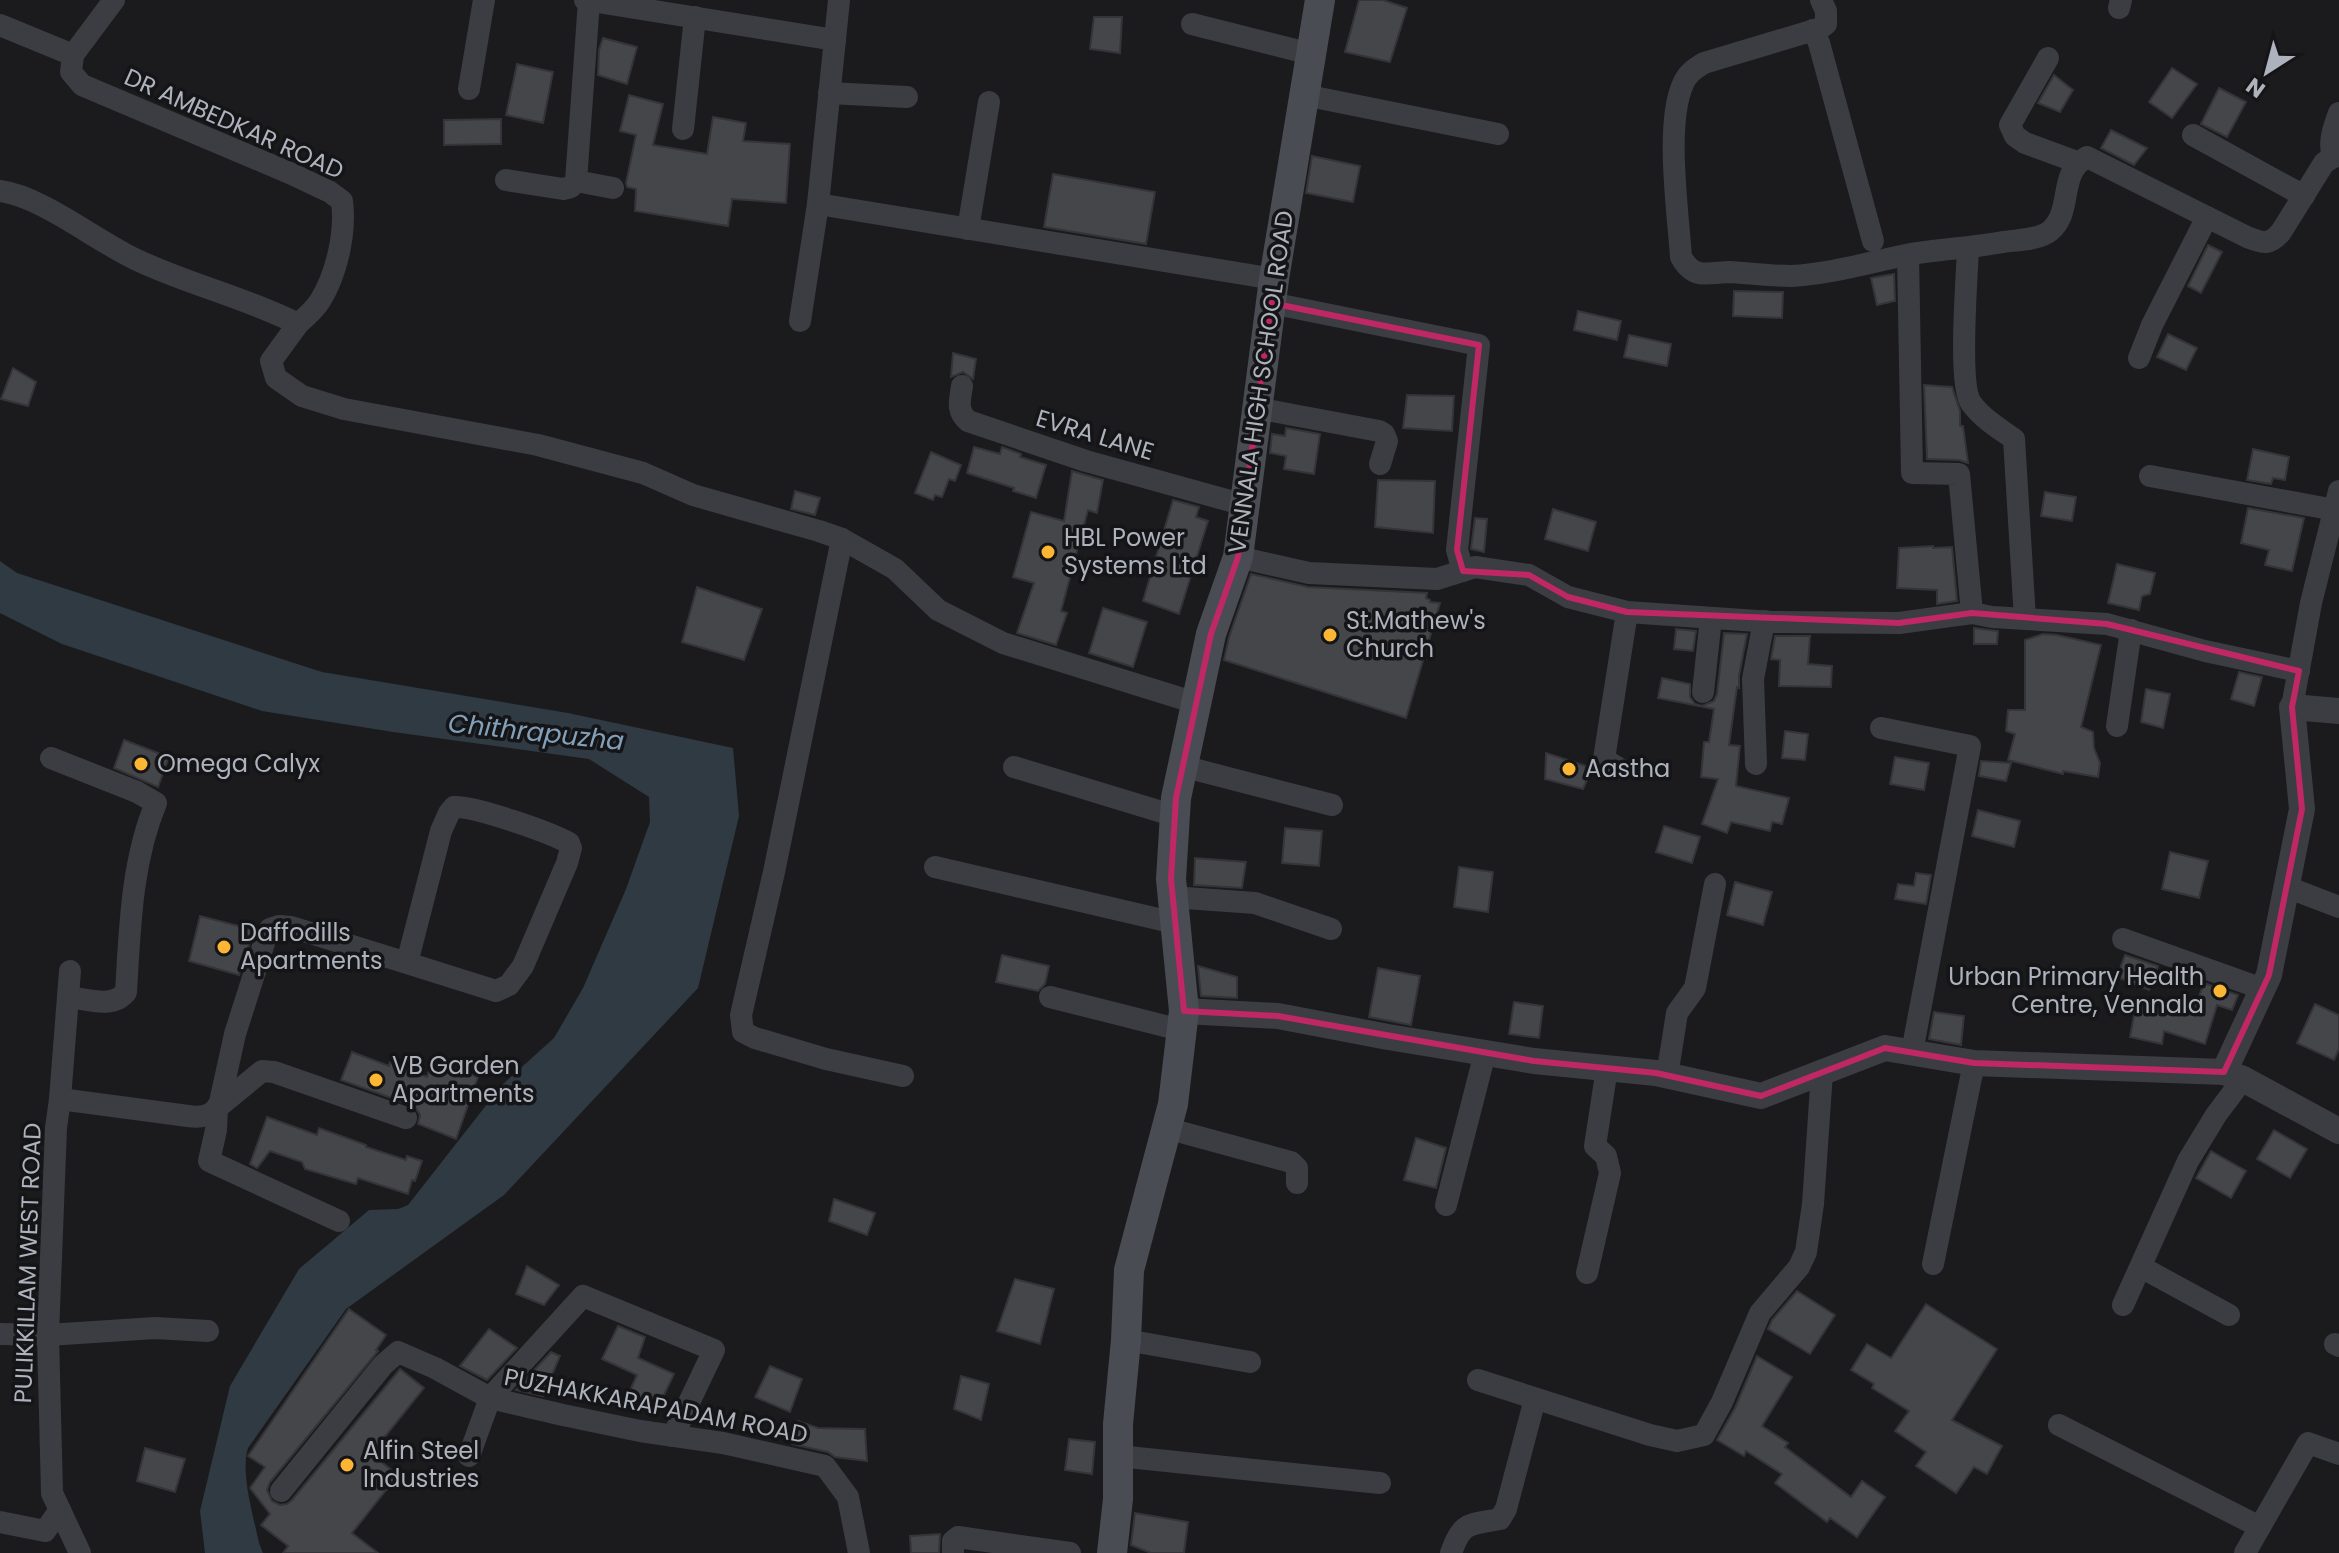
<svg xmlns="http://www.w3.org/2000/svg" width="2339" height="1553" font-family="Poppins,sans-serif">
<style>
.water{fill:#2f3a43}
.building{fill:#44464a;stroke:#343439;stroke-width:2}
.lines{fill:none;stroke-linecap:round;stroke-linejoin:round}
.minor{stroke:#3b3d42;stroke-width:22}
.tertiary{stroke:#3b3d42;stroke-width:26}
.secondary{stroke:#494c53;stroke-width:30}
.marked{fill:none;stroke:#c02765;stroke-width:6;stroke-linejoin:round}
.poi-dot{fill:#fcb633;stroke:#151518;stroke-width:3}
.labels{text-anchor:middle;stroke-width:7;stroke-linejoin:round;paint-order:stroke}
.street-label{font-size:24px;fill:#adb2bd;stroke:#151518}
.poi-label{font-size:24px;fill:#adb2bd;stroke:#151518;text-anchor:start}
.water-label{font-size:26px;font-style:italic;fill:#82a0b9;stroke:#151518}
</style>
<rect width="100%" height="100%" fill="#1b1b1d"/>
<path class="water" d="M0 561 17 573 322 672 568 713 733 748 739 816 698 988 504 1195 346 1309 248 1448C240 1473 254 1518 259 1543L263 1553H205L200 1511 230 1386 299 1269 369 1210 398 1209 408 1205 502 1085 554 1038 583 988 626 889 650 822 649 797 589 759 393 732 262 711 62 644 0 613Z"/>
<g class="building">
<polygon points="1359,0 1383,0 1407,8 1390,62 1345,52"/>
<polygon points="1094,17 1122,17 1120,53 1090,49"/>
<polygon points="603,38 637,47 627,84 598,75 599,50"/>
<polygon points="517,64 553,72 543,123 506,115"/>
<polygon points="2172,68 2197,84 2172,118 2149,102"/>
<polygon points="2054,75 2073,90 2060,112 2038,103"/>
<polygon points="2219,88 2246,102 2227,137 2201,124"/>
<polygon points="629,95 663,104 653,145 707,154 713,117 746,123 743,141 790,144 786,203 732,199 728,226 635,211 636,189 627,187 626,183 636,135 620,131"/>
<polygon points="501,119 501,144 444,145 444,120"/>
<polygon points="2111,130 2147,148 2134,165 2101,148"/>
<polygon points="1312,156 1360,166 1353,202 1306,193"/>
<polygon points="1053,174 1155,192 1146,244 1044,227"/>
<polygon points="2208,245 2222,252 2201,293 2188,286"/>
<polygon points="1894,274 1895,301 1877,305 1871,278"/>
<polygon points="1734,291 1783,292 1782,318 1733,316"/>
<polygon points="1578,311 1621,321 1617,340 1574,330"/>
<polygon points="2168,334 2197,348 2186,370 2157,357"/>
<polygon points="1629,335 1671,344 1667,366 1624,357"/>
<polygon points="953,353 976,359 973,379 963,372 951,377"/>
<polygon points="13,368 36,382 28,406 1,399"/>
<polygon points="1924,385 1952,387 1960,411 1960,426 1963,426 1968,463 1959,460 1927,459"/>
<polygon points="1407,395 1454,396 1452,431 1403,428"/>
<polygon points="1286,428 1320,434 1314,474 1284,469 1286,456 1270,453 1272,434 1285,436"/>
<polygon points="974,447 1000,454 1002,447 1021,454 1020,457 1046,465 1036,498 1013,491 1014,488 967,473"/>
<polygon points="2253,449 2289,457 2285,480 2273,478 2271,484 2247,480"/>
<polygon points="931,452 961,465 955,481 949,479 942,497 935,495 933,500 915,493"/>
<polygon points="1072,471 1103,480 1097,513 1088,510 1061,611 1067,613 1056,645 1017,633 1034,583 1013,577 1031,512 1064,521"/>
<polygon points="1378,480 1435,481 1433,533 1375,527"/>
<polygon points="795,491 820,498 815,515 791,509"/>
<polygon points="2045,492 2076,497 2072,521 2041,516"/>
<polygon points="1173,500 1199,507 1196,517 1208,521 1179,614 1143,601"/>
<polygon points="2248,508 2304,518 2292,571 2265,565 2269,550 2241,543"/>
<polygon points="1553,509 1596,522 1588,551 1545,539"/>
<polygon points="1475,518 1487,519 1484,552 1471,549"/>
<polygon points="1933,546 1933,548 1952,547 1957,601 1937,604 1937,590 1897,588 1899,548"/>
<polygon points="2117,564 2155,573 2150,594 2142,596 2139,610 2108,603"/>
<polygon points="1251,574 1308,587 1427,593 1426,598 1430,600 1430,602 1440,603 1406,718 1224,660 1229,637"/>
<polygon points="697,587 762,609 744,660 682,642"/>
<polygon points="1103,608 1147,622 1133,667 1089,653"/>
<polygon points="1974,628 1998,631 1997,644 1974,644"/>
<polygon points="1676,629 1696,631 1693,651 1674,649"/>
<polygon points="1724,633 1747,634 1739,676 1739,688 1737,687 1729,745 1740,746 1736,786 1789,798 1782,824 1772,822 1770,831 1731,822 1727,833 1702,824 1718,779 1701,777 1704,742 1709,742 1714,709 1658,698 1662,678 1690,684 1690,697 1695,704 1702,706 1714,701 1717,694"/>
<polygon points="2043,634 2057,635 2101,645 2081,727 2093,732 2094,748 2100,763 2098,777 2063,771 2063,774 2008,760 2015,734 2006,731 2008,710 2025,710 2025,640"/>
<polygon points="1775,636 1810,636 1808,664 1832,666 1831,687 1779,686 1780,660 1771,659"/>
<polygon points="2239,672 2262,677 2254,706 2231,699"/>
<polygon points="2146,689 2170,694 2163,728 2141,722"/>
<polygon points="1785,731 1808,734 1805,760 1782,758"/>
<polygon points="124,740 169,757 158,787 114,768"/>
<polygon points="1546,753 1592,768 1583,789 1545,779"/>
<polygon points="1895,757 1929,763 1924,790 1890,784"/>
<polygon points="1981,761 2011,763 2006,781 1979,776"/>
<polygon points="1978,810 2020,821 2014,847 1972,836"/>
<polygon points="1664,826 1700,837 1692,863 1656,852"/>
<polygon points="1285,828 1322,831 1319,866 1282,863"/>
<polygon points="2170,852 2208,861 2199,898 2162,889"/>
<polygon points="1195,858 1246,862 1242,888 1194,885"/>
<polygon points="1459,867 1493,872 1488,912 1454,907"/>
<polygon points="1916,873 1931,875 1926,904 1895,899 1898,884 1914,886"/>
<polygon points="1735,882 1772,892 1763,925 1727,915"/>
<polygon points="200,916 254,930 239,975 189,961"/>
<polygon points="1002,955 1049,966 1045,984 1038,991 996,982"/>
<polygon points="2125,955 2158,966 2149,990 2117,977"/>
<polygon points="1198,966 1237,977 1237,998 1201,996"/>
<polygon points="1378,968 1420,976 1411,1025 1369,1017"/>
<polygon points="2204,983 2238,995 2232,1010 2217,1005 2205,1044 2164,1031 2162,1044 2130,1037 2136,1005 2171,1008 2192,1015"/>
<polygon points="1514,1002 1543,1006 1539,1038 1509,1034"/>
<polygon points="2315,1004 2339,1015 2339,1049 2334,1060 2297,1043"/>
<polygon points="1934,1012 1964,1016 1961,1045 1929,1039"/>
<polygon points="352,1052 389,1066 390,1062 427,1077 432,1062 478,1077 456,1139 418,1124 420,1115 416,1108 411,1105 341,1080"/>
<polygon points="267,1117 317,1135 319,1128 366,1145 366,1147 406,1160 407,1156 422,1161 415,1181 412,1180 408,1194 358,1178 356,1184 305,1169 302,1162 270,1151 257,1168 250,1164"/>
<polygon points="2274,1130 2307,1149 2290,1178 2257,1159"/>
<polygon points="1416,1138 1446,1148 1436,1188 1404,1180"/>
<polygon points="2211,1151 2246,1171 2231,1198 2196,1178"/>
<polygon points="834,1199 875,1213 867,1235 829,1221"/>
<polygon points="527,1266 559,1285 544,1305 516,1294"/>
<polygon points="1015,1279 1054,1289 1040,1344 997,1331"/>
<polygon points="1797,1291 1835,1315 1810,1354 1768,1329 1772,1320"/>
<polygon points="1926,1304 1997,1349 1952,1420 2002,1446 1987,1474 1974,1467 1956,1493 1916,1466 1926,1452 1895,1431 1909,1411 1872,1388 1874,1384 1851,1370 1867,1344 1891,1358"/>
<polygon points="349,1309 386,1335 376,1350 378,1351 270,1482 267,1490 272,1501 280,1505 287,1504 292,1500 400,1369 424,1388 371,1454 398,1475 352,1533 378,1553 283,1553 288,1546 261,1525 270,1514 250,1488 265,1467 248,1456"/>
<polygon points="618,1326 645,1337 638,1358 674,1374 663,1397 645,1398 643,1403 629,1393 637,1375 602,1359"/>
<polygon points="489,1329 517,1348 487,1380 460,1366"/>
<polygon points="551,1352 560,1356 543,1396 516,1390"/>
<polygon points="1757,1356 1792,1377 1762,1426 1788,1443 1785,1447 1851,1497 1862,1481 1885,1497 1857,1537 1830,1518 1827,1522 1775,1483 1782,1474 1746,1451 1744,1456 1717,1440 1735,1408"/>
<polygon points="770,1366 802,1379 790,1412 755,1397"/>
<polygon points="961,1376 989,1384 981,1420 954,1409"/>
<polygon points="798,1421 818,1428 865,1429 867,1461 835,1457 828,1452 792,1444"/>
<polygon points="1069,1439 1095,1442 1092,1474 1065,1470"/>
<polygon points="145,1448 185,1459 175,1492 137,1481"/>
<polygon points="1135,1513 1188,1522 1184,1553 1151,1553 1131,1545"/>
<polygon points="940,1534 939,1553 911,1553 910,1536"/>
</g>
<g class="lines">
<g class="minor">
<polyline points="585,0 835,40"/>
<path d="M1821 0 1826 11V24L1821 28 1704 63C1694 69 1687 74 1683 84 1665 124 1678 212 1681 257 1685 264 1690 271 1699 273 1708 275 1720 272 1729 272 1750 273 1770 276 1791 276 1830 274 1867 263 1906 255 1938 249 1971 248 2003 242 2017 240 2039 240 2050 231 2074 211 2057 173 2087 157L2247 237C2263 243 2269 246 2281 232L2324 163 2333 157 2339 156"/>
<polyline points="2119,8 2121,0"/>
<polyline points="1192,24 1311,54"/>
<polyline points="0,25 73,55"/>
<polyline points="1813,30 1819,43 1873,241"/>
<polyline points="2048,58 2010,125 2015,136 2025,143 2077,162"/>
<polyline points="469,89 484,0"/>
<polyline points="829,93 907,97"/>
<polyline points="1304,95 1498,134"/>
<polyline points="683,129 695,17"/>
<polyline points="2193,135 2304,196"/>
<path d="M2333 157C2328 142 2334 127 2339 113"/>
<polyline points="506,180 563,189 571,187 576,181 589,1"/>
<polyline points="576,181 613,188"/>
<path d="M0 191C43 197 96 241 137 260 190 285 247 298 298 324 306 317 315 309 320 301 337 273 346 233 342 201L330 192 292 174 82 85 71 72 73 55 114 0"/>
<polyline points="818,204 1274,279"/>
<polyline points="968,229 989,102"/>
<path d="M1968 249C1967 277 1958 384 1971 403 1982 418 1998 428 2014 439L2025 619"/>
<polyline points="1908,255 1912,473 1959,474 1972,613"/>
<polyline points="1271,303 1479,345 1457,550 1463,571"/>
<polyline points="800,321 818,204 839,0"/>
<polyline points="298,324 271,361 276,378 302,396 344,409 538,445 643,473 693,495 819,531 842,539 895,569 938,610 1003,643 1196,703"/>
<polyline points="2139,358 2152,325 2207,217"/>
<path d="M962 386C960 400 956 411 968 421L1086 461 1245 505"/>
<polyline points="1256,408 1379,431 1384,434 1387,441 1380,464"/>
<polyline points="2150,476 2335,510"/>
<polyline points="842,539 774,872 741,1015 743,1032 755,1038 826,1059 903,1076"/>
<polyline points="1238,557 1309,573 1437,579 1475,567 1529,575 1568,597 1627,612 1772,622 1899,623 1972,613 1992,617 2107,624 2205,651 2299,671"/>
<polyline points="1703,692 1711,618"/>
<polyline points="2292,707 2311,603 2339,491"/>
<polyline points="2117,726 2131,630"/>
<polyline points="1881,728 1970,746 1912,1052"/>
<path d="M51 758 137 792 156 803C131 863 130 929 126 992 113 1009 87 999 68 997"/>
<polyline points="1756,764 1753,679 1764,621"/>
<polyline points="1182,766 1332,805"/>
<polyline points="1014,767 1175,816"/>
<polyline points="1620,769 1604,759 1627,612"/>
<polyline points="935,867 1175,923"/>
<polyline points="2287,887 2339,907"/>
<polyline points="1172,897 1255,903 1331,929"/>
<polyline points="2123,939 2263,989"/>
<polyline points="1050,997 1181,1030"/>
<polyline points="1667,1076 1677,1013 1695,988 1715,884"/>
<polyline points="60,1099 70,971"/>
<polyline points="1166,1128 1291,1162 1297,1168 1297,1183"/>
<polyline points="1446,1205 1485,1053"/>
<polyline points="339,1221 209,1161 216,1130 217,1108 262,1071 274,1072 406,1118"/>
<polyline points="1933,1264 1974,1063"/>
<polyline points="2141,1267 2229,1315"/>
<polyline points="1587,1273 1610,1173 1606,1156 1595,1146 1607,1068"/>
<polyline points="2123,1305 2188,1161 2216,1115 2243,1079"/>
<polyline points="0,1334 48,1335 155,1328 208,1331"/>
<polyline points="1126,1340 1250,1362"/>
<polyline points="2335,1344 2339,1346"/>
<polyline points="1478,1380 1650,1435 1677,1441 1704,1435 1722,1402 1760,1313 1799,1267 1806,1252 1813,1204 1822,1072"/>
<polyline points="2059,1425 2260,1527"/>
<polyline points="469,1456 490,1398 563,1415 640,1431 723,1443 825,1466 848,1497 859,1553"/>
<polyline points="1118,1456 1380,1483"/>
<polyline points="281,1491 383,1365 398,1352 435,1368 490,1398 583,1296 714,1350 673,1436"/>
<polyline points="0,1522 45,1531 60,1510"/>
<path d="M80 1553 52 1493 48 1335 56 1128 60 1099 188 1116C202 1118 214 1116 220 1102L235 1034 265 940 270 929 279 926 291 927 407 963 441 831 449 813 454 807C475 806 549 832 569 843L571 848 567 863 523 966 509 985 496 991 407 963"/>
<polyline points="953,1553 953,1541 958,1537 1070,1553"/>
<path d="M1451 1553C1462 1521 1469 1525 1500 1519L1506 1509 1535 1399"/>
<polyline points="2245,1553 2308,1443 2339,1454"/>
</g>
<g class="tertiary">
<polyline points="1184,1011 1278,1016 1388,1037 1534,1061 1656,1073 1761,1096 1885,1048 1974,1063 2224,1072 2243,1079 2339,1131"/>
<polyline points="2224,1072 2269,975 2302,809 2292,707 2339,711"/>
</g>
<polyline class="secondary" points="1112,1553 1118,1499 1118,1424 1126,1340 1129,1270 1173,1104 1184,1011 1171,879 1176,798 1211,634 1238,557 1274,279 1320,0"/>
</g>
<path class="marked" d="M1271 303 1479 345 1457 550 1463 571 1529 575 1568 597 1627 612 1899 623 1972 613 2107 624 2299 671 2292 707 2302 809 2269 975 2224 1072 1974 1063 1885 1048 1761 1096 1656 1073 1534 1061 1278 1016 1184 1011 1171 879 1176 798 1211 634 1238 557Z"/>
<g class="poi-dot">
<circle cx="1048" cy="552" r="8"/>
<circle cx="1330" cy="635" r="8"/>
<circle cx="141" cy="764" r="8"/>
<circle cx="1569" cy="769" r="8"/>
<circle cx="224" cy="947" r="8"/>
<circle cx="2220" cy="991" r="8"/>
<circle cx="376" cy="1080" r="8"/>
<circle cx="347" cy="1465" r="8"/>
</g>
<g class="labels">
<g class="street-label">
<text transform="translate(234 124) rotate(24)" y="8">DR AMBEDKAR ROAD</text>
<text transform="translate(1261 382) rotate(-82)" y="8">VENNALA HIGH SCHOOL ROAD</text>
<text transform="translate(1095 435) rotate(17)" y="8">EVRA LANE</text>
<text transform="translate(28 1263) rotate(-88)" y="8">PULIKKILLAM WEST ROAD</text>
<text transform="translate(656 1406) rotate(11)" y="8">PUZHAKKARAPADAM ROAD</text>
</g>
<g class="poi-label">
<text x="1064" y="546">HBL Power<tspan x="1064" dy="28">Systems Ltd</tspan></text>
<text x="1346" y="629">St.Mathew's<tspan x="1346" dy="28">Church</tspan></text>
<text x="157" y="772">Omega Calyx</text>
<text x="1585" y="777">Aastha</text>
<text x="240" y="941">Daffodills<tspan x="240" dy="28">Apartments</tspan></text>
<text x="2204" y="985" text-anchor="end">Urban Primary Health<tspan x="2204" dy="28">Centre, Vennala</tspan></text>
<text x="392" y="1074">VB Garden<tspan x="392" dy="28">Apartments</tspan></text>
<text x="363" y="1459">Alfin Steel<tspan x="363" dy="28">Industries</tspan></text>
</g>
<g class="water-label">
<text transform="translate(536 732) rotate(6)" y="9">Chithrapuzha</text>
</g>
</g>
<g transform="translate(2267 72) rotate(216)" stroke="#151518" stroke-width="6" paint-order="stroke">
<path d="M0-6L14 30L0 20L-14 30Z" fill="#adb2bd"/>
<text y="-12" font-size="22" font-weight="bold" text-anchor="middle" fill="#adb2bd">N</text>
</g>
</svg>
